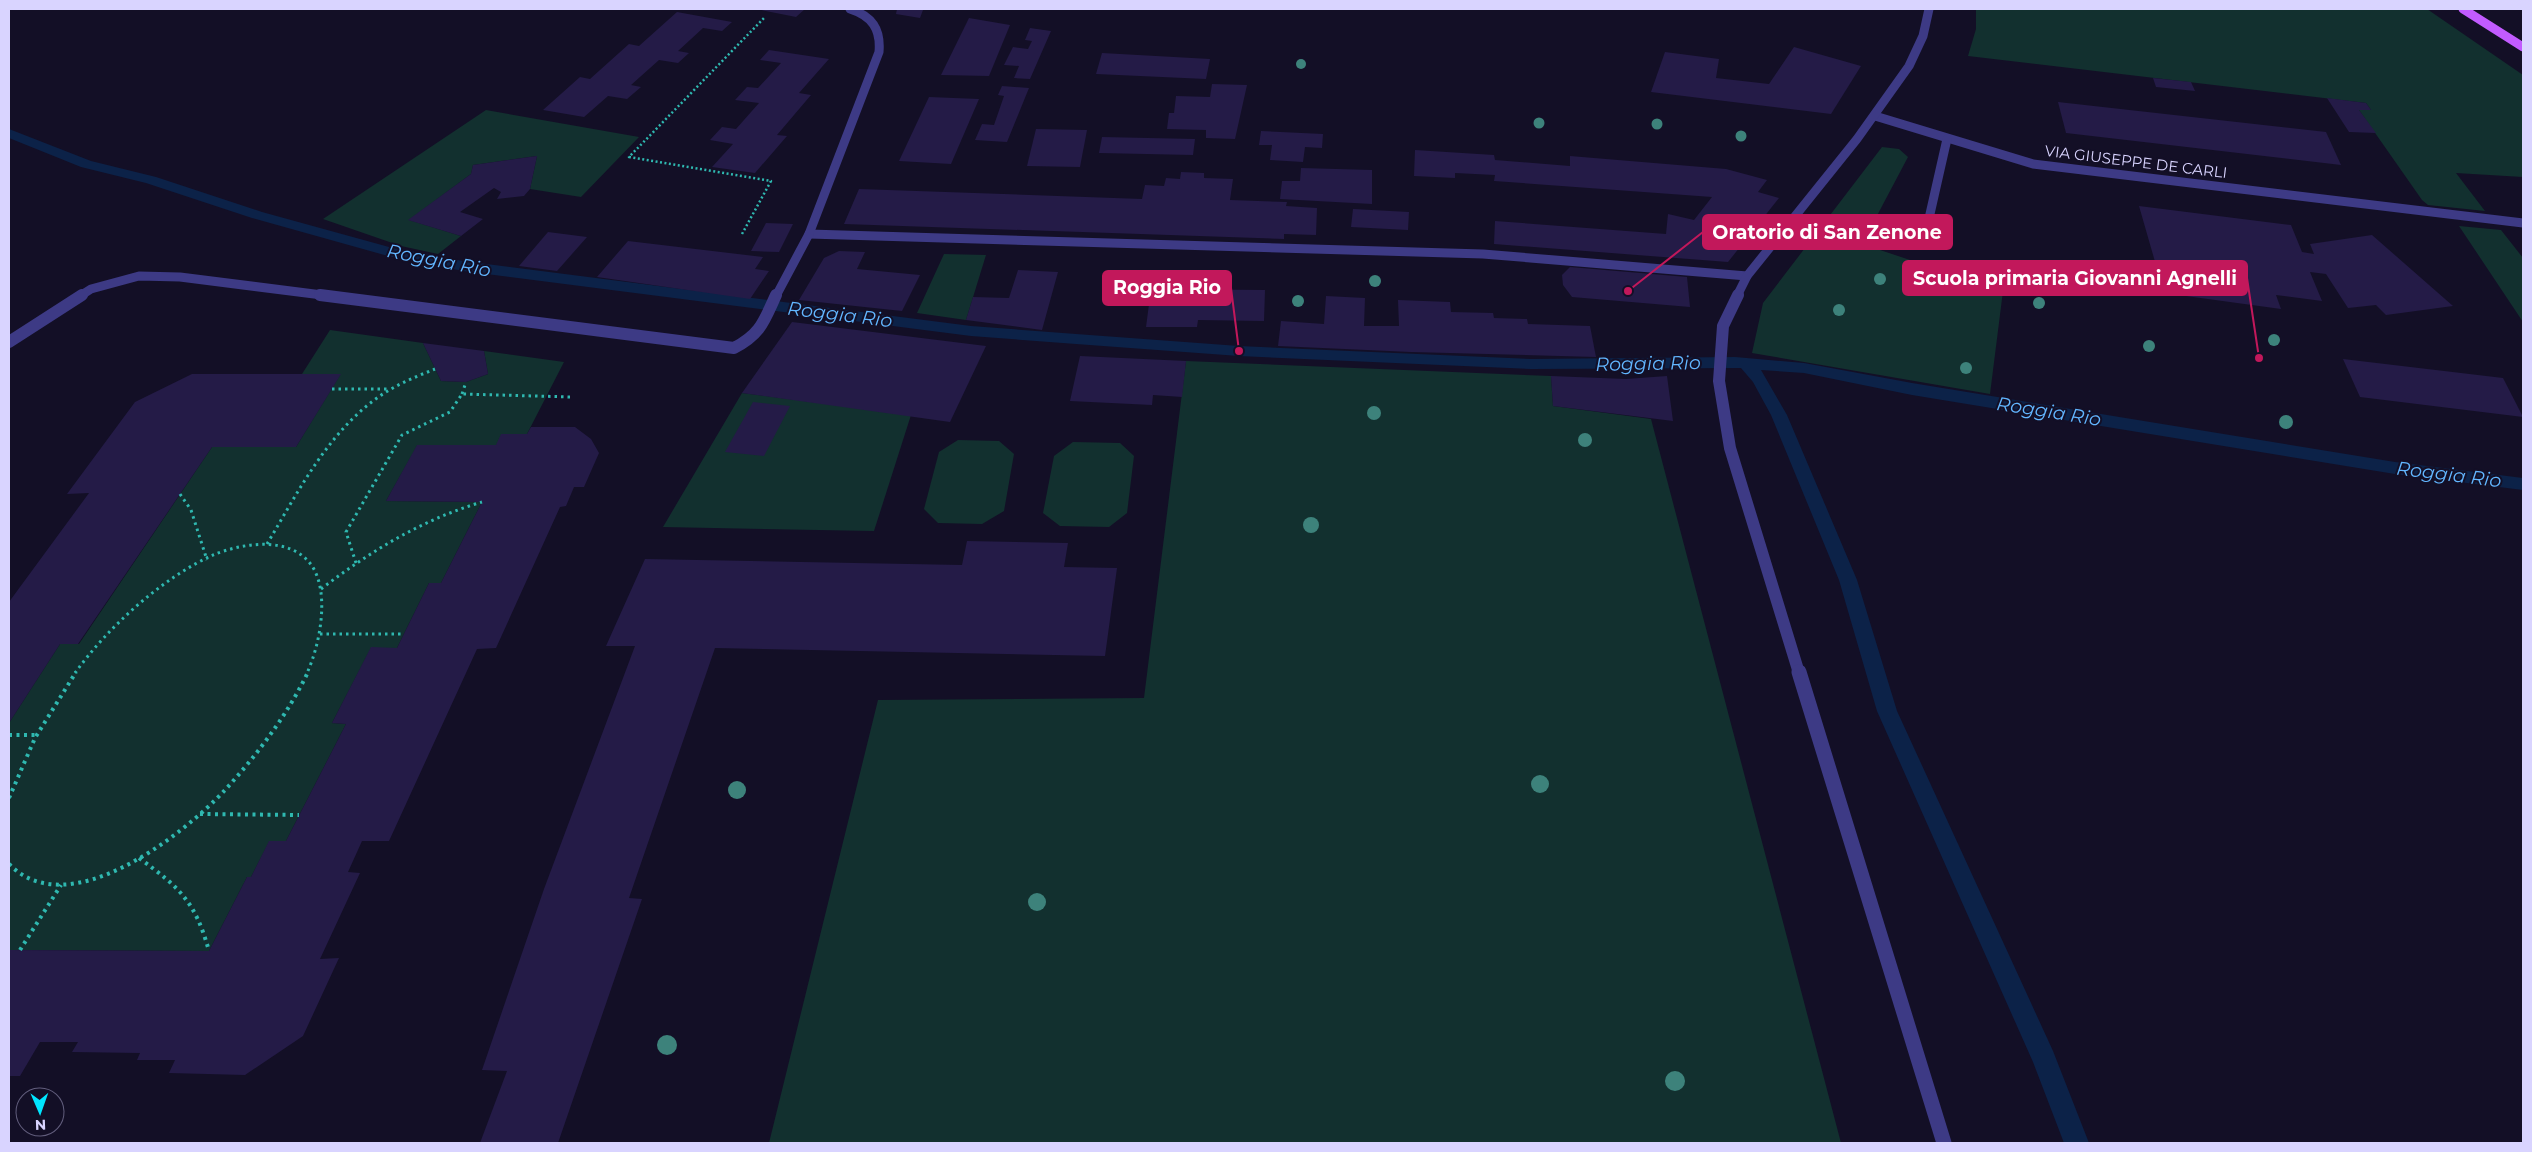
<svg xmlns="http://www.w3.org/2000/svg" width="2532" height="1152" font-family="Montserrat,sans-serif">
<style>
.green{fill:#12302f}
.lines{fill:none;stroke-linecap:round;stroke-linejoin:round}
.stream{fill:#0c2248;fill-rule:evenodd}
.building{fill:#241b47}
.path-far2{stroke:#2fb8b0;stroke-width:2.5;stroke-dasharray:2 2.5;stroke-linecap:butt}
.path-far1{stroke:#2fb8b0;stroke-width:3;stroke-dasharray:2.5 4;stroke-linecap:butt}
.path{stroke:#2fb8b0;stroke-width:4;stroke-dasharray:3 4.5;stroke-linecap:butt}
.minor-far2{stroke:#3d3a85;stroke-width:9}
.minor-far1{stroke:#3d3a85;stroke-width:12}
.minor{stroke:#3d3a85;stroke-width:15}
.major{stroke:#c25bff;stroke-width:9}
.tree{fill:#3d827b}
.labels{text-anchor:middle;stroke-width:4;stroke-linejoin:round;paint-order:stroke}
.far-street-label{font-size:15px;fill:#d9d4ff;stroke:#130f26}
.water-label{font-size:19px;font-style:italic;fill:#62b6ff;stroke:#130f26}
.leader{fill:none;stroke:#c2185b;stroke-width:2}
.callout-dot{fill:#c2185b;stroke:#130f26;stroke-width:2}
.callout{fill:#c2185b;stroke:#c2185b;stroke-width:2}
.callout-label{font-size:19px;text-anchor:middle;font-weight:bold;fill:#fff}
</style>
<rect width="100%" height="100%" fill="#130f26"/>
<g class="green">
<polygon points="1976,9 2427,9 2523,75 2523,177 2456,173 2485,211 2428,205 2422,200 2359,110 2371,110 2366,103 1968,56 1976,29"/>
<polygon points="486,110 639,137 581,197 530,189 537,156 473,165 471,174 409,220 461,236 438,254 401,246 323,219"/>
<polygon points="1882,147 1899,149 1908,157 1862,244 2003,291 1990,394 1752,353 1763,303"/>
<polygon points="2459,226 2501,230 2523,258 2523,322"/>
<polygon points="944,254 986,255 966,320 917,313"/>
<polygon points="330,330 423,343 441,381 466,382 488,374 484,351 564,362 527,434 496,445 417,446 386,501 482,502 441,583 429,583 397,648 371,648 332,723 346,724 286,841 269,842 251,877 247,877 209,951 9,950 9,723 60,644 79,644 212,447 296,447 340,375 302,374"/>
<polygon points="1186,361 1551,376 1553,406 1651,419 1841,1143 769,1143 878,700 1144,698"/>
<polygon points="742,393 911,415 874,531 663,527"/>
<polygon points="958,440 999,441 1014,454 1004,511 982,524 938,523 924,509 939,452"/>
<polygon points="1073,442 1120,443 1134,456 1127,513 1109,527 1060,526 1043,513 1054,456"/>
</g>
<g class="lines">
<polygon class="stream" points="9,129 91,161 156,177 262,212 389,247 463,261 971,326 1076,334 1239,346 1531,359 1735,357 1804,363 1912,383 2395,462 2523,478 2523,490 2395,474 1912,395 1804,373 1761,370 1787,415 1857,580 1897,711 2053,1051 2089,1143 2064,1143 2033,1062 1877,711 1839,580 1771,415 1753,382 1741,368 1531,369 1239,356 1076,344 971,336 463,271 388,256 252,218 146,183 81,167 9,138"/>
</g>
<g class="building">
<polygon points="763,9 805,9 796,17 761,10"/>
<polygon points="897,9 916,9 923,10 920,18 896,14"/>
<polygon points="677,12 732,22 722,31 703,28 678,51 689,53 678,63 659,60 631,85 641,87 627,99 608,96 584,117 543,110 580,77 590,79 629,44 639,46"/>
<polygon points="969,18 1010,25 989,76 941,75"/>
<polygon points="1030,28 1051,31 1030,79 1014,78 1019,66 1004,65 1013,47 1028,49 1032,41 1025,40"/>
<polygon points="1794,47 1861,66 1831,114 1651,92 1665,52 1719,59 1716,78 1769,84"/>
<polygon points="769,50 829,59 799,93 811,95 777,135 787,136 755,173 712,167 733,144 710,140 722,127 736,129 759,103 735,100 747,87 758,88 781,63 760,60"/>
<polygon points="1102,53 1210,59 1206,79 1096,74"/>
<polygon points="2153,78 2191,82 2195,91 2156,87"/>
<polygon points="1212,84 1247,85 1235,139 1206,138 1206,130 1167,129 1169,113 1174,113 1176,96 1210,97"/>
<polygon points="1002,86 1029,88 1007,142 975,140 982,124 994,125 1004,96 998,95"/>
<polygon points="929,97 979,99 951,164 899,161"/>
<polygon points="2327,98 2366,103 2371,110 2359,110 2376,133 2349,132"/>
<polygon points="2058,102 2326,132 2341,165 2066,133"/>
<polygon points="1036,129 1087,130 1080,167 1027,166"/>
<polygon points="1261,131 1323,134 1322,148 1305,147 1303,162 1270,160 1272,145 1259,145"/>
<polygon points="1102,137 1195,139 1193,155 1099,153"/>
<polygon points="1415,150 1494,155 1495,160 1570,166 1570,156 1726,169 1767,180 1758,192 1779,198 1728,262 1494,244 1495,221 1666,234 1668,214 1694,220 1712,197 1494,181 1495,175 1455,173 1455,178 1414,176"/>
<polygon points="537,156 530,189 524,196 497,199 501,192 494,188 460,212 483,219 461,236 408,220 471,174 473,165"/>
<polygon points="1301,168 1372,170 1372,204 1280,199 1282,181 1300,181"/>
<polygon points="1181,172 1204,173 1204,178 1233,179 1230,200 1287,202 1286,206 1317,208 1316,235 1284,234 1284,239 844,224 859,189 1142,199 1145,185 1164,186 1166,178 1180,179"/>
<polygon points="2139,206 2291,225 2302,252 2314,254 2310,244 2372,235 2453,306 2386,315 2376,305 2348,308 2326,274 2310,272 2322,301 2276,295 2281,309 2164,293"/>
<polygon points="1353,209 1409,212 1408,230 1351,227"/>
<polygon points="766,223 793,224 779,252 751,251"/>
<polygon points="548,232 587,237 557,271 519,266"/>
<polygon points="628,241 763,257 755,269 769,271 750,299 597,277"/>
<polygon points="839,251 865,252 857,269 920,275 902,311 799,300 824,258"/>
<polygon points="1570,267 1687,277 1690,307 1572,297 1563,285 1562,275"/>
<polygon points="1018,270 1058,272 1042,330 966,320 973,297 1009,298"/>
<polygon points="1151,289 1265,290 1264,321 1198,320 1197,327 1146,327"/>
<polygon points="1326,296 1365,298 1364,326 1399,326 1398,300 1450,302 1451,312 1493,313 1494,318 1527,319 1528,324 1590,326 1596,357 1411,352 1278,346 1281,321 1324,324"/>
<polygon points="792,322 986,346 950,422 742,393"/>
<polygon points="423,343 484,351 488,374 466,382 441,381"/>
<polygon points="1080,356 1186,361 1182,397 1153,395 1152,405 1070,401"/>
<polygon points="2343,359 2503,378 2523,417 2360,397"/>
<polygon points="192,374 341,374 296,447 212,447 78,644 60,644 9,723 9,602 89,493 67,494 135,402"/>
<polygon points="1551,376 1626,379 1667,376 1673,421 1553,406"/>
<polygon points="753,402 790,406 764,456 725,452"/>
<polygon points="531,427 575,427 591,439 599,453 584,487 574,487 566,506 560,507 496,648 477,649 389,841 362,841 348,872 360,873 320,959 339,958 303,1036 245,1075 169,1073 175,1060 137,1060 140,1053 72,1052 78,1042 40,1042 20,1076 9,1076 9,950 209,951 247,877 251,877 269,841 286,841 346,724 332,723 371,647 397,648 429,583 441,583 482,502 386,501 417,445 496,445 501,434 527,434"/>
<polygon points="967,541 1068,543 1064,567 1117,568 1105,656 715,648 629,898 642,899 558,1143 480,1143 507,1071 482,1070 544,889 635,646 606,646 645,559 962,565"/>
</g>
<g class="lines">
<polyline class="path-far2" points="742,234 771,181 629,157 764,18"/>
<g class="path-far1">
<polyline points="332,389 389,389"/>
<polyline points="462,394 466,382"/>
<polyline points="180,494 191,510 207,560"/>
<path d="M267 544C298 492 327 434 377 398 395 385 415 377 435 369"/>
<polyline points="356,563 346,532 402,435 450,412 462,394 572,397"/>
<path d="M321 589C371 551 421 520 482 502"/>
<polyline points="320,634 403,634"/>
<path d="M75 673C108 627 162 578 213 555 242 543 291 535 312 566 330 593 320 645 307 673"/>
</g>
<g class="path">
<polyline points="9,735 36,735"/>
<polyline points="9,798 35,738 76,672"/>
<polyline points="200,814 299,815"/>
<path d="M139 858C180 888 195 901 209 951"/>
<path d="M9 864C68 925 182 836 225 790 257 755 288 714 308 672"/>
<polyline points="20,950 61,885"/>
</g>
<g class="minor-far2">
<polyline points="1875,116 2033,164 2523,223"/>
<polyline points="809,234 1483,254 1747,276"/>
<polyline points="1925,236 1947,139"/>
<polyline points="80,296 91,289 139,276 180,277 330,296"/>
<path d="M776 296 809 234 879 52C881 29 872 16 850 9"/>
<polyline points="1737,296 1747,276 1857,139 1909,66 1923,36 1929,9"/>
</g>
<g class="minor-far1">
<path d="M320 295 734 348C761 334 764 321 776 295"/>
<polyline points="1738,295 1723,326 1719,381 1730,448 1799,673"/>
<polyline points="9,342 82,295"/>
</g>
<polyline class="minor" points="1799,672 1944,1143"/>
<polyline class="major" points="2463,9 2523,47"/>
</g>
<g class="tree">
<circle cx="1301" cy="64" r="5"/>
<circle cx="1539" cy="123" r="5.5"/>
<circle cx="1657" cy="124" r="5.5"/>
<circle cx="1741" cy="136" r="5.5"/>
<circle cx="1880" cy="279" r="6"/>
<circle cx="1375" cy="281" r="6"/>
<circle cx="1298" cy="301" r="6"/>
<circle cx="2039" cy="303" r="6"/>
<circle cx="1839" cy="310" r="6"/>
<circle cx="2274" cy="340" r="6"/>
<circle cx="2149" cy="346" r="6"/>
<circle cx="1966" cy="368" r="6"/>
<circle cx="1374" cy="413" r="7"/>
<circle cx="2286" cy="422" r="7"/>
<circle cx="1585" cy="440" r="7"/>
<circle cx="1311" cy="525" r="8"/>
<circle cx="1540" cy="784" r="9"/>
<circle cx="737" cy="790" r="9"/>
<circle cx="1037" cy="902" r="9"/>
<circle cx="667" cy="1045" r="10"/>
<circle cx="1675" cy="1081" r="10"/>
</g>
<g class="labels">
<g class="far-street-label">
<text transform="translate(2136 162) rotate(7)" y="5">VIA GIUSEPPE DE CARLI</text>
</g>
<g class="water-label">
<text transform="translate(439 260) rotate(11)" y="7">Roggia Rio</text>
<text transform="translate(840 314) rotate(7)" y="7">Roggia Rio</text>
<text transform="translate(1648 363) rotate(-1)" y="7">Roggia Rio</text>
<text transform="translate(2049 411) rotate(9)" y="7">Roggia Rio</text>
<text transform="translate(2449 474) rotate(7)" y="7">Roggia Rio</text>
</g>
</g>
<path class="leader" d="M1628 291L1703 232M2259 358L2247 278M1239 351L1231 288"/>
<g class="callout-dot">
<circle cx="1628" cy="291" r="5"/>
<circle cx="2259" cy="358" r="5"/>
<circle cx="1239" cy="351" r="5"/>
</g>
<g class="callout">
<rect x="1703" y="215" width="249" height="34" rx="5"/>
<rect x="1903" y="261" width="344" height="34" rx="5"/>
<rect x="1103" y="271" width="128" height="34" rx="5"/>
</g>
<g class="callout-label">
<text x="1827" y="239">Oratorio di San Zenone</text>
<text x="2075" y="285">Scuola primaria Giovanni Agnelli</text>
<text x="1167" y="294">Roggia Rio</text>
</g>
<rect width="2532" height="1152" fill="none" stroke="#d9d4ff" stroke-width="20"/>
<g transform="translate(40 1112) rotate(178)"><circle r="24" fill="#130f26" stroke="#625e7d"/>
<path d="M0-4L9 19L0 12L-9 19Z" fill="#00e5ff"/>
<text y="-8" font-size="14" font-weight="bold" text-anchor="middle" fill="#d9d4ff">N</text>
</g>
</svg>
